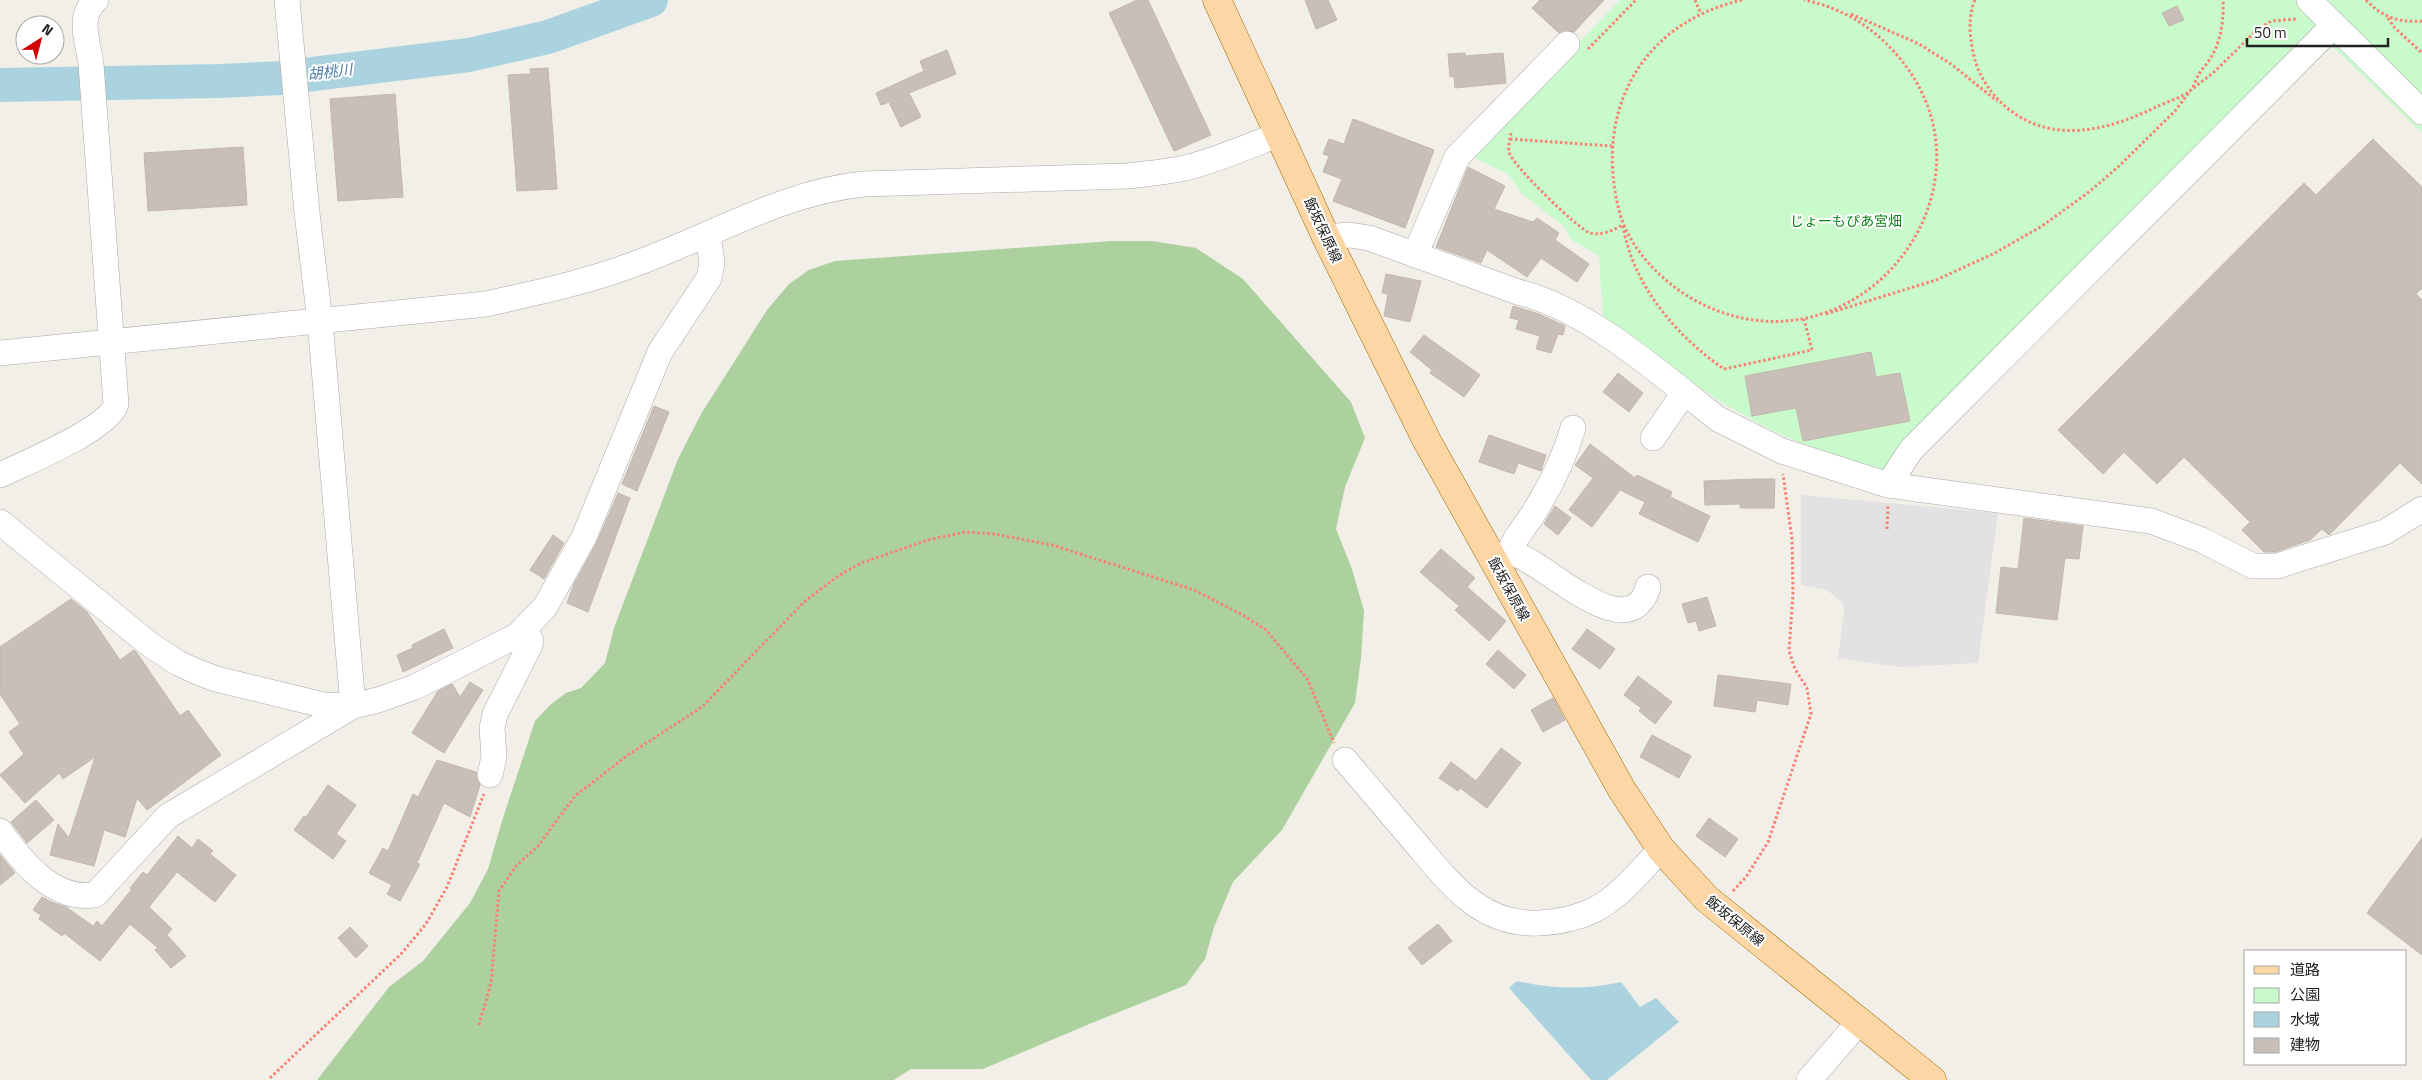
<svg xmlns="http://www.w3.org/2000/svg" width="2422" height="1080" font-family="'Titillium Web','Noto Sans JP',sans-serif">
<style>
.forest{fill:#add19e}
.park{fill:#c8facc}
.parking{fill:#e2e2e2}
.water{fill:#aad3df}
.lines{fill:none;stroke-linecap:round;stroke-linejoin:round}
.river{stroke:#aad3df;stroke-width:34}
.building{fill:#c7bfb8;stroke:#c4b6ab}
.minor-casing{stroke:#a9a9a9;stroke-width:26}
.major-casing{stroke:#a06b00;stroke-width:29}
.path{stroke:#fa8072;stroke-width:3;stroke-dasharray:2.5 2.5;stroke-linecap:butt}
.minor{stroke:#fff;stroke-width:25}
.major{stroke:#fcd6a4;stroke-width:28}
.labels{text-anchor:middle;stroke-width:4;stroke-linejoin:round;paint-order:stroke}
.park-label{font-size:14px;fill:#0c8416;stroke:#fff}
.street-label{font-size:14px;fill:#222;stroke:#fff}
.water-label{font-size:15px;font-style:italic;fill:#4a7aab;stroke:#fff}
</style>
<rect width="100%" height="100%" fill="#f2efe9"/>
<polygon class="forest" points="1112,241 1152,241 1196,248 1243,279 1351,402 1365,438 1345,487 1336,529 1352,569 1364,611 1361,658 1355,703 1282,830 1233,882 1214,927 1205,959 1186,985 1087,1025 983,1069 911,1069 894,1080 317,1080 389,987 423,961 470,903 488,869 502,821 535,721 551,704 566,693 581,688 605,663 614,628 678,459 701,414 767,310 789,284 809,270 835,261"/>
<polygon class="park" points="1620,0 2422,0 2422,133 2332,46 1904,474 1833,457 1769,429 1721,402 1603,319 1599,256 1570,239 1566,228 1522,194 1508,174 1470,156"/>
<polygon class="parking" points="1801,495 1998,513 1978,663 1900,667 1838,658 1844,611 1842,602 1827,590 1801,585"/>
<path class="water" d="M1517 981C1553 989 1585 990 1621 982L1640 1007 1656 998 1679 1022 1607 1080H1591L1509 988Z"/>
<g class="lines">
<polyline class="river" points="0,85 220,81 280,78 469,55 548,37 651,0"/>
</g>
<g class="building">
<polygon points="1137,0 1148,0 1211,135 1174,151 1109,13"/>
<polygon points="1305,0 1328,0 1337,20 1316,29"/>
<polygon points="1540,0 1604,0 1574,32 1564,30 1559,33 1532,8"/>
<polygon points="2177,6 2184,20 2169,26 2162,13"/>
<polygon points="947,50 956,74 909,93 921,117 901,127 889,102 881,105 876,93 924,71 920,61"/>
<polygon points="1465,53 1465,56 1503,53 1506,83 1455,88 1454,76 1450,77 1448,54"/>
<polygon points="548,68 557,189 517,191 508,75 531,74 530,69"/>
<polygon points="395,94 403,197 338,201 330,99"/>
<polygon points="1353,119 1434,150 1405,228 1333,201 1342,179 1323,172 1329,156 1323,154 1329,139 1344,144"/>
<polygon points="2373,139 2422,187 2422,288 2416,294 2422,300 2422,484 2400,463 2329,535 2322,529 2310,540 2275,552 2264,552 2242,530 2250,522 2184,457 2157,484 2124,452 2103,474 2058,430 2304,183 2316,195"/>
<polygon points="243,147 247,205 148,211 144,153"/>
<polygon points="1468,167 1505,186 1494,209 1533,222 1537,218 1559,233 1555,240 1589,264 1577,282 1541,258 1527,277 1487,250 1481,263 1436,247"/>
<polygon points="1386,274 1421,281 1410,322 1384,316 1388,294 1382,293"/>
<polygon points="1513,306 1539,314 1565,326 1563,335 1558,334 1551,353 1536,349 1540,336 1516,329 1519,320 1510,318"/>
<polygon points="1424,335 1480,375 1464,397 1430,373 1432,370 1410,352"/>
<polygon points="1871,352 1876,377 1900,373 1910,421 1803,441 1796,408 1752,416 1745,376"/>
<polygon points="1618,373 1643,393 1629,412 1603,392"/>
<polygon points="654,406 669,412 637,491 622,484"/>
<polygon points="1489,435 1546,455 1541,471 1518,463 1514,474 1479,462"/>
<polygon points="1590,444 1635,478 1637,475 1672,492 1670,497 1710,516 1698,542 1639,514 1645,502 1620,490 1592,527 1569,510 1593,478 1575,465"/>
<polygon points="1755,479 1775,479 1774,508 1740,508 1740,504 1705,505 1704,481"/>
<polygon points="618,493 630,498 588,612 567,603 574,584 597,542"/>
<polygon points="1555,506 1571,518 1558,535 1544,524"/>
<polygon points="2024,518 2083,526 2079,559 2065,558 2057,620 1996,613 2001,567 2018,569"/>
<polygon points="553,535 564,543 544,579 530,570"/>
<polygon points="1441,549 1475,578 1467,587 1506,621 1489,641 1455,610 1459,606 1420,572"/>
<polygon points="1707,597 1716,626 1699,631 1696,621 1688,623 1682,604"/>
<polygon points="71,599 87,612 120,660 134,650 137,653 180,716 188,710 221,755 147,810 137,798 125,837 104,830 94,866 50,855 58,824 69,838 95,757 63,779 59,773 25,803 0,775 24,754 9,732 20,724 0,694 0,647"/>
<polygon points="444,629 453,648 403,672 397,655 413,648 412,645"/>
<polygon points="1587,629 1615,649 1600,669 1572,649"/>
<polygon points="1498,650 1526,675 1514,689 1486,664"/>
<polygon points="1718,675 1791,684 1788,705 1757,700 1755,712 1714,706"/>
<polygon points="1638,676 1672,702 1655,724 1639,711 1641,708 1624,695"/>
<polygon points="470,682 483,690 444,753 412,733 438,691 452,684 460,697"/>
<polygon points="1553,698 1565,720 1543,732 1531,710"/>
<polygon points="1652,735 1691,756 1679,778 1640,757"/>
<polygon points="1501,748 1521,763 1487,808 1460,788 1458,791 1439,778 1451,762 1476,781"/>
<polygon points="437,760 476,772 480,785 470,817 444,803 417,863 420,864 400,901 387,894 392,885 369,873 383,848 388,851 413,794 418,797"/>
<polygon points="328,785 356,805 336,834 346,841 333,859 294,830 304,816 306,817"/>
<polygon points="36,800 54,820 27,843 11,822"/>
<polygon points="1709,818 1738,839 1725,857 1696,836"/>
<polygon points="178,836 192,848 198,839 213,851 210,854 236,875 215,902 177,872 149,907 172,929 167,935 186,956 171,968 155,950 158,948 130,924 100,961 64,933 62,936 39,919 41,915 33,910 42,897 51,902 66,907 93,926 97,921 102,926 132,889 130,888 143,872 147,875"/>
<polygon points="2422,838 2422,955 2367,913"/>
<polygon points="0,855 15,873 0,885"/>
<polygon points="1438,924 1452,941 1422,965 1408,948"/>
<polygon points="350,927 368,946 356,958 338,938"/>
</g>
<g class="lines">
<defs>
<g id="minor">
<polyline points="2309,0 2422,112"/>
<path d="M1326 237 1350 235 1369 238 1518 292C1588 309 1661 374 1718 419L1782 451 1888 485 2151 521 2202 540 2253 566H2277L2385 532 2422 509"/>
<polyline points="1415,255 1457,157 1567,44"/>
<path d="M0 353 486 304C534 293 583 283 629 266 707 239 781 192 864 184L1127 176C1146 174 1166 172 1185 168 1217 160 1249 146 1280 134"/>
<polyline points="1653,438 1684,393"/>
<path d="M0 475C25 463 109 429 116 404L91 64C88 43 77 16 96 0"/>
<polyline points="1888,485 1911,450 2334,25"/>
<polyline points="0,522 149,644 178,663 195,671 216,679 323,705 353,706 378,700 415,687 518,635 545,607 584,537 660,352 709,278 712,263 708,235"/>
<path d="M1509 554C1513 539 1525 527 1533 514 1550 487 1564 459 1573 428"/>
<path d="M1491 558C1499 555 1505 553 1514 554 1544 561 1629 651 1648 587"/>
<path d="M1345 760C1368 787 1391 814 1414 841 1449 882 1480 926 1539 923 1558 922 1576 919 1594 910 1620 897 1641 870 1661 849"/>
<polyline points="490,775 494,757 492,728 495,714 530,645 531,641 524,629"/>
<path d="M0 831C22 862 53 901 95 895L168 816 353 706 320 321 307 213 287 0"/>
<polyline points="1809,1080 1860,1021"/>
</g>
<polyline id="major" points="1217,0 1326,237 1427,441 1622,790 1661,849 1707,899 1932,1080"/>
</defs>
<use href="#minor" class="minor-casing"/>
<use href="#major" class="major-casing"/>
<g class="path">
<polyline points="1695,0 1701,14"/>
<path d="M1742 0C1638 24 1593 115 1620 214 1631 252 1667 287 1702 304 1859 381 2011 186 1897 55 1873 27 1841 7 1804 0"/>
<path d="M1975 0C1967 18 1970 41 1975 60 1980 78 1992 95 2006 107 2051 145 2107 131 2156 107 2166 102 2181 98 2190 91 2194 87 2196 79 2199 74 2202 69 2207 64 2210 59 2221 42 2224 20 2223 0"/>
<path d="M2366 0C2382 17 2399 23 2422 21"/>
<polyline points="1851,14 1919,44 1951,64 1997,101"/>
<polyline points="2388,18 2394,27 2422,53"/>
<polyline points="1588,49 1636,0"/>
<path d="M1511 133C1510 138 1508 146 1509 152 1511 164 1579 230 1590 233 1602 236 1613 230 1623 225 1632 284 1676 336 1724 369L1812 350 1804 319"/>
<polyline points="1510,139 1612,146"/>
<polyline points="1826,314 1936,280 1995,253 2042,226 2089,192 2118,167 2175,111 2191,90 2214,72 2256,31 2271,21 2297,19"/>
<polyline points="1887,529 1888,505"/>
<polyline points="1733,891 1746,877 1768,842 1811,714 1807,688 1795,669 1789,651 1793,593 1792,539 1783,474"/>
<polyline points="479,1025 491,983 499,891 516,866 538,846 575,796 628,755 702,707 805,601 838,576 861,563 928,540 965,532 994,534 1052,545 1194,590 1241,614 1266,630 1308,680 1334,743"/>
<polyline points="270,1078 401,954 426,924 447,887 484,794"/>
</g>
<use href="#minor" class="minor"/>
<use href="#major" class="major"/>
</g>
<g class="labels">
<g class="park-label">
<text x="1846" y="226">じょーもぴあ宮畑</text>
</g>
<g class="street-label">
<text transform="translate(1323 230) rotate(65)" y="5">飯坂保原線</text>
<text transform="translate(1509 589) rotate(61)" y="5">飯坂保原線</text>
<text transform="translate(1735 921) rotate(39)" y="5">飯坂保原線</text>
</g>
<g class="water-label">
<text transform="translate(330 72) rotate(-7)" y="5">胡桃川</text>
</g>
</g>
<rect x="2244" y="950" width="162" height="115" fill="#ffffff" stroke="#a7a7a7"/>
<rect x="2254" y="966" width="25" height="8" fill="#fcd6a4" stroke="#a7a7a7"/>
<text x="2290" y="975" font-size="15" fill="#222222">道路</text>
<rect x="2254" y="988" width="25" height="15" fill="#c8facc" stroke="#a7a7a7"/>
<text x="2290" y="1000" font-size="15" fill="#222222">公園</text>
<rect x="2254" y="1012" width="25" height="15" fill="#aad3df" stroke="#a7a7a7"/>
<text x="2290" y="1025" font-size="15" fill="#222222">水域</text>
<rect x="2254" y="1038" width="25" height="15" fill="#c7bfb8" stroke="#a7a7a7"/>
<text x="2290" y="1050" font-size="15" fill="#222222">建物</text>
<g transform="translate(40 40) rotate(36)"><circle r="24" fill="#ffffff" stroke="#a7a7a7"/>
<path d="M0-4L9 19L0 12L-9 19Z" fill="#d40000"/>
<text y="-8" font-size="14" font-weight="bold" text-anchor="middle" fill="#222222">N</text>
</g>
<path d="M2247 38v8h141v-8" fill="none" stroke="#222222" stroke-width="2.5"/>
<text x="2254" y="38" font-size="15" fill="#222222" stroke="#ffffff" stroke-width="4" paint-order="stroke">50 m</text>
</svg>
